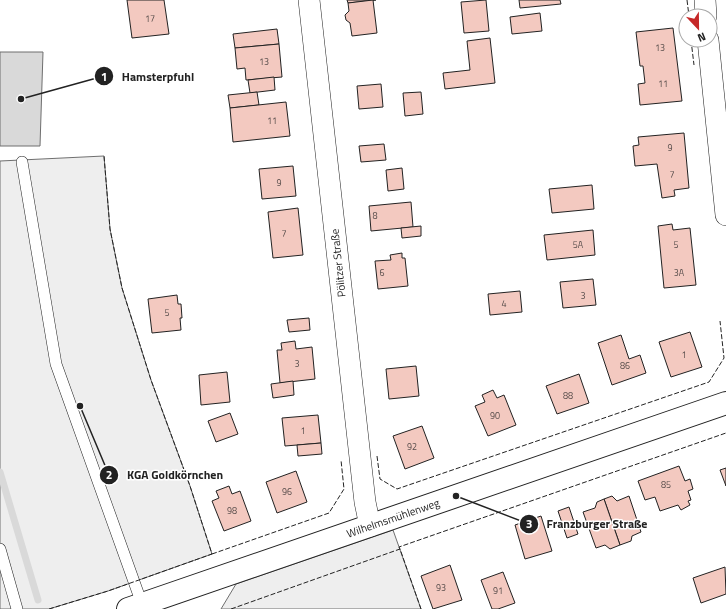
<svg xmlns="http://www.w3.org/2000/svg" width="726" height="609" font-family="'Titillium Web',sans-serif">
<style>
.green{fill:#eee;stroke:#6f6f6f}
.water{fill:#d9d9d9;stroke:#6f6f6f}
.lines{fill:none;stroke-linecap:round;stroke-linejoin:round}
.stream{stroke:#d9d9d9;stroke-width:7}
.building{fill:#f3c9c0;stroke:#222}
.lane-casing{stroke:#222;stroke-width:12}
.street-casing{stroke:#222;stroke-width:22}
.secondary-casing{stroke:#222;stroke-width:24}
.lane{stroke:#fff;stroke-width:11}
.street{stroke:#fff;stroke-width:21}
.secondary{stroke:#fff;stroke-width:22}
.fence{stroke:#222;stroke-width:1;stroke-dasharray:5 2;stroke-linecap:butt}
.labels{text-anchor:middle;stroke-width:3;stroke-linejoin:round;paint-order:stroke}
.number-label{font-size:9px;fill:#564c4a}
.street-label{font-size:11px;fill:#222;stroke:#fff}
.leader{fill:none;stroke:#222;stroke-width:1.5}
.callout-dot{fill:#222;stroke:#fff;stroke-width:1.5}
.mark-label{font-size:12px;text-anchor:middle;font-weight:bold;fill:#fff}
.callout-label{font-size:12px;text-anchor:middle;font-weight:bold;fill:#222;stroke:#fff;stroke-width:3;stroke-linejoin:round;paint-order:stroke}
</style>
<rect width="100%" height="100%" fill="#fff"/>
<g class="green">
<polygon points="104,156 110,229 122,288 151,380 190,486 212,554 108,591 49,609 0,609 0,161"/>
<polygon points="393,530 421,609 221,609 236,584"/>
</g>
<polygon class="water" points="0,52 43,52 40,146 0,146"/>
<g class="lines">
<polyline class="stream" points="0,472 38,600"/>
</g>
<g class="building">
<polygon points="127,0 164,0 169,34 132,38"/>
<polygon points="347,0 376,0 348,3"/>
<polygon points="373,0 377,33 352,36 350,23 346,20 345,15 349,11 348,3"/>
<polygon points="486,0 489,31 464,33 461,2"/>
<polygon points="519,0 560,0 561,4 520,8"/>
<polygon points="540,13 542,31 512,34 510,17"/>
<polygon points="673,28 682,101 640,105 638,84 645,83 643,66 640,66 636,32"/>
<polygon points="277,29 279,44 235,48 233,34"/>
<polygon points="490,38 495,83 445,89 443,73 470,70 467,41"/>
<polygon points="279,44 282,77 246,80 245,68 237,69 235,48"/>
<polygon points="274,77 275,90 250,93 248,80"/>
<polygon points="381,84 383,107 359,109 357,86"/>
<polygon points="257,92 259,105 230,108 228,95"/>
<polygon points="421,92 423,114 405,116 403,93"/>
<polygon points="286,102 290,136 233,142 230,108"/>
<polygon points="684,133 689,188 674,190 675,196 662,198 657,164 635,166 633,146 639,145 638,137"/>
<polygon points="384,144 386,160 361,162 359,146"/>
<polygon points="293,166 296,196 262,199 259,169"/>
<polygon points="402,168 404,189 388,191 386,170"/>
<polygon points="592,185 594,209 552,213 549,189"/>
<polygon points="411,202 413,227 371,231 369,206"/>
<polygon points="298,208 303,255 273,258 268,212"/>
<polygon points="672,224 673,230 690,228 696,285 664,288 658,226"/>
<polygon points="421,226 421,236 402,238 401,228"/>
<polygon points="593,230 595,255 547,260 544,235"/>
<polygon points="402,253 402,258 405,258 408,286 378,289 375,261 391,260 390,255"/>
<polygon points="593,279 596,305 563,308 560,282"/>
<polygon points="520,291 522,312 490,315 488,294"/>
<polygon points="177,295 178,304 181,304 182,318 180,318 181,330 152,333 148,299"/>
<polygon points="309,318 310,330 289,332 287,320"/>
<polygon points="690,332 702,367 671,377 659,342"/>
<polygon points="621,335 629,359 640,355 646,373 612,385 598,343"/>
<polygon points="295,341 296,349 312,347 315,379 280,383 277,350 282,350 281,343"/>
<polygon points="416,366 419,396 389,399 386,369"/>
<polygon points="227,372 230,402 201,405 199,375"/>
<polygon points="579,374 589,403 557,414 546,386"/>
<polygon points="293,381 294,395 273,398 271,384"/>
<polygon points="493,390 497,398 504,395 516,425 488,436 475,406 485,402 482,395"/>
<polygon points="230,413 238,434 216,442 208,421"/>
<polygon points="318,415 321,443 285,446 282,418"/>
<polygon points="422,426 434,458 405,469 393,436"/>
<polygon points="321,443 322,454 298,456 297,445"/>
<polygon points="679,466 685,481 690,479 693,489 688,491 691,500 688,501 690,505 681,510 678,505 660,511 655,497 645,500 638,481"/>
<polygon points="726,468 726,486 720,470"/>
<polygon points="296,471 307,502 277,513 266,482"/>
<polygon points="229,486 232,494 240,491 251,521 224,531 212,501 219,498 216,491"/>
<polygon points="612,496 617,501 629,496 641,532 632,536 631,541 620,545 604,499"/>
<polygon points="604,499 620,545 610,549 605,545 596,548 583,512 595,508 597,502"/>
<polygon points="569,507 578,534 567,538 558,511"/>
<polygon points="541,516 552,551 525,559 515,525"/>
<polygon points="450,565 462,600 433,609 421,576"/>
<polygon points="725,567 726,594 701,603 693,578"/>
<polygon points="503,572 515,603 498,609 492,609 481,580"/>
</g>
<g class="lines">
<defs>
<g id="lane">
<polyline points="22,162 56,364 142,604"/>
<polyline points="0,549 17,609"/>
</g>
<g id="street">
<polyline points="309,0 365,502 370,526"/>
<polyline points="705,0 706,16"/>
<polyline points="708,40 726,215"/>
</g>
<polyline id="secondary" points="128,609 726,403"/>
</defs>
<use href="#lane" class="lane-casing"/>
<use href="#street" class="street-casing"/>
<use href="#secondary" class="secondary-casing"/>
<use href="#lane" class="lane"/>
<use href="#street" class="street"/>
<use href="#secondary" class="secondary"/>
<g class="fence">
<polyline points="687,0 689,16"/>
<polyline points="691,40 694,65"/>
<polyline points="377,456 380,479 397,489 709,382 724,358 720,321"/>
<polyline points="400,549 399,547 726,433"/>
<polyline points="212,554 329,513 344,489 341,460"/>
<polyline points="49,609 108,591 212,554 190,486 151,380 122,288 110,229 104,156"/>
<polyline points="231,609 400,549 421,609"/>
</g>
</g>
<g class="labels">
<g class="number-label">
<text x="150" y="22">17</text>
<text x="660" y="51">13</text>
<text x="264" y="65">13</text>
<text x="663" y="87">11</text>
<text x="272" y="124">11</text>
<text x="670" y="151">9</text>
<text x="672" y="178">7</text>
<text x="279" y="186">9</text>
<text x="375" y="219">8</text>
<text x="284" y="237">7</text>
<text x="578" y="248">5A</text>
<text x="676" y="248">5</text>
<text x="382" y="276">6</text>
<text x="679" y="276">3A</text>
<text x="583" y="299">3</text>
<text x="504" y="307">4</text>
<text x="167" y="316">5</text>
<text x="684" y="358">1</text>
<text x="297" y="367">3</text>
<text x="625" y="369">86</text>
<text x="568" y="399">88</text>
<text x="495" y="419">90</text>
<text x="303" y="434">1</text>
<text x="412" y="450">92</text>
<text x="666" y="488">85</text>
<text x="287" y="495">96</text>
<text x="232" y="514">98</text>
<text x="441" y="591">93</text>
<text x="498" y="594">91</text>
</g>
<g class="street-label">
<text transform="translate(338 263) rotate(-96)" y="4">Pölitzer Straße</text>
<text transform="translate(393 518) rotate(-19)" y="4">Wilhelmsmühlenweg</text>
</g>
</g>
<path class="leader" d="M21 99L104 76M80 406L109 475M456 496L529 524"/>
<g class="callout-dot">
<circle cx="21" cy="99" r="4"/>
<circle cx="80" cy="406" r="4"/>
<circle cx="456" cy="496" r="4"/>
<circle cx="104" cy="76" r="10"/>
<circle cx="109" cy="475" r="10"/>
<circle cx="529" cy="524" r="10"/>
</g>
<g class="mark-label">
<text x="104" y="81">1</text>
<text x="109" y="479">2</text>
<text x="529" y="528">3</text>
</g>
<g class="callout-label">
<text x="158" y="81">Hamsterpfuhl</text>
<text x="175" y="479">KGA Goldkörnchen</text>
<text x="597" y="528">Franzburger Straße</text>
</g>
<g transform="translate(698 28) rotate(158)"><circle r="19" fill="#ffffff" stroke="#a7a7a7"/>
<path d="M0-3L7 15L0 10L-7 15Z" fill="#c62828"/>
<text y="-6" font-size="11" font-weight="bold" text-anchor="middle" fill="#222222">N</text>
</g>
</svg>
